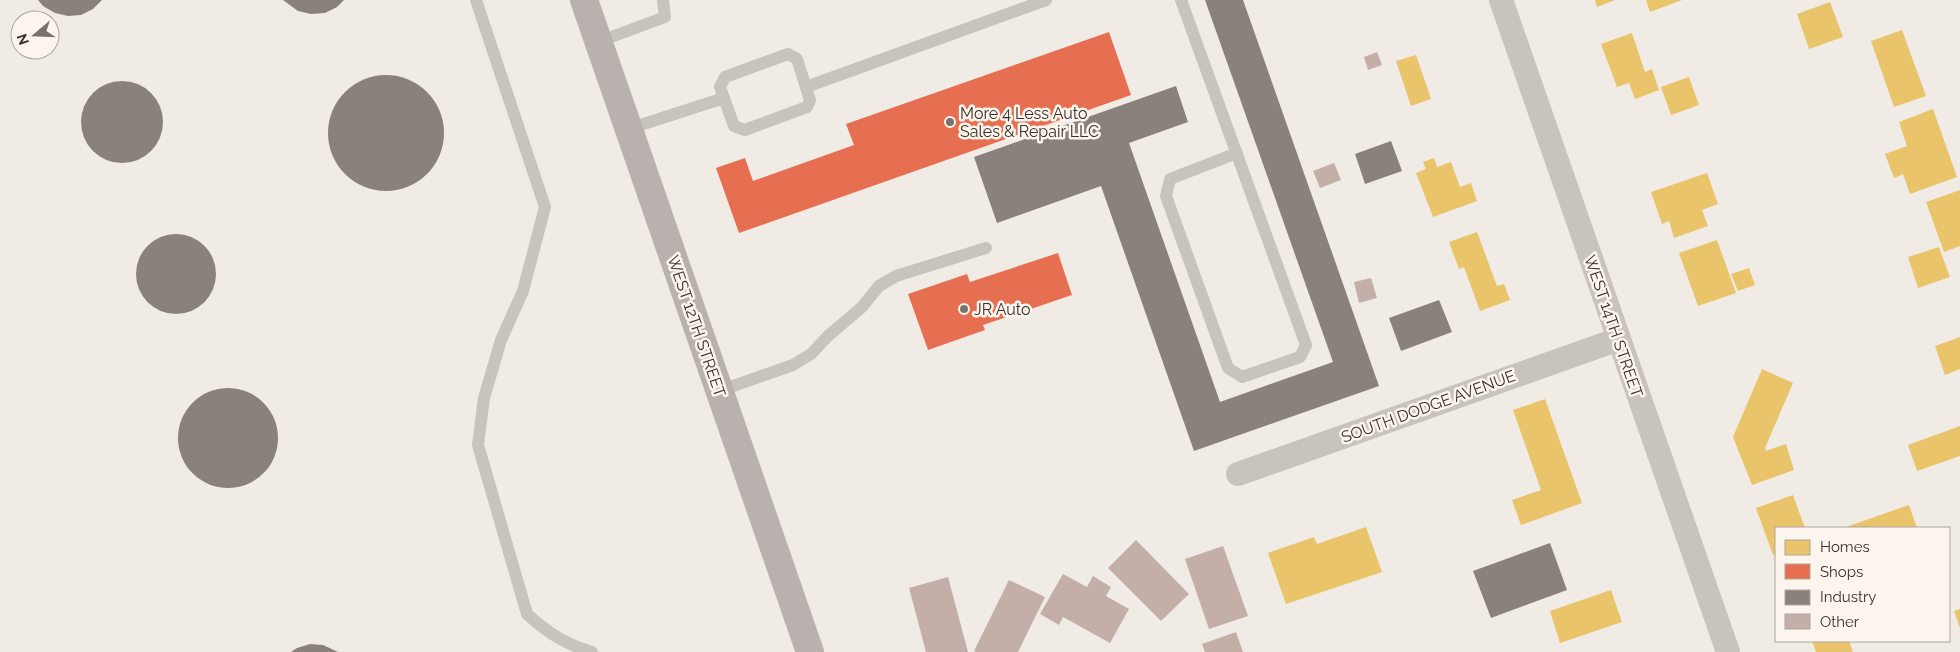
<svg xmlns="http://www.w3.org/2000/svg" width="1960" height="652" font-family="Raleway,sans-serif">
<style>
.homes{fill:#e9c46a}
.shops{fill:#e76f51}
.industry{fill:#8a817c}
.building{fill:#c3afa7}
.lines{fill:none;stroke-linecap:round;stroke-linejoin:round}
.service{stroke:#c9c3be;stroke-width:12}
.minor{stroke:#c9c3be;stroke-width:24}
.primary{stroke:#b8b1ad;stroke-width:28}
.poi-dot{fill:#7a716c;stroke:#fbf5ee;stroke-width:2}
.labels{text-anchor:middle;stroke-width:5;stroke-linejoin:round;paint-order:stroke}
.poi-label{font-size:16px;fill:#3b302b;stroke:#fbf5ee;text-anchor:start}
.street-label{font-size:16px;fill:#3b302b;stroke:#fbf5ee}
</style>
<rect width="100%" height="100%" fill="#f0ebe5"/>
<g class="homes">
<polygon points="1595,0 1615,0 1597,7"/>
<polygon points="1646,0 1682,0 1650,12"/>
<polygon points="1830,2 1843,37 1809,49 1797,14"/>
<polygon points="1902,30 1926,96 1894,107 1871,41"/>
<polygon points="1632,33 1645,72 1652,69 1659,90 1635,99 1629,83 1617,87 1601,44"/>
<polygon points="1416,55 1431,99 1411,106 1396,61"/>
<polygon points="1689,77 1699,105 1671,115 1661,87"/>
<polygon points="1933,109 1957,177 1910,194 1903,174 1894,178 1885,154 1907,146 1899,122"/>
<polygon points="1434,158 1437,167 1451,162 1460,187 1471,183 1477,201 1433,217 1416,173 1426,169 1423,162"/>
<polygon points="1707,173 1718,204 1702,210 1708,226 1674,238 1669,221 1662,224 1651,192"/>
<polygon points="1960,190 1960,246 1944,252 1926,202"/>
<polygon points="1477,232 1497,286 1504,284 1510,300 1480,311 1464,267 1459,269 1449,242"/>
<polygon points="1717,240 1736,293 1698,306 1679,253"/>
<polygon points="1939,247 1950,277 1918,288 1908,257"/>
<polygon points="1749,268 1755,285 1738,291 1731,274"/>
<polygon points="1960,337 1960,369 1945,375 1935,346"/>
<polygon points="1762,369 1793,383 1765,448 1766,451 1786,444 1794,470 1752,485 1733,437"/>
<polygon points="1545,399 1582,503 1521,525 1512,500 1541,490 1513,410"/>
<polygon points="1960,426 1960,456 1917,471 1908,445"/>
<polygon points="1793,495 1805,528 1776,528 1776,554 1773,555 1756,508"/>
<polygon points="1909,505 1917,528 1843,528"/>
<polygon points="1366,527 1382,572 1286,604 1268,553 1314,537 1317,544"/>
<polygon points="1611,590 1622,622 1560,643 1550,611"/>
<polygon points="1960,609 1960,628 1954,611"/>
<polygon points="1812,641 1849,641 1853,652 1816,652"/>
</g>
<g class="shops">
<polygon points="1109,32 1131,95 739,233 716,168 745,158 753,181 854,145 846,124"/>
<polygon points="1058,253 1072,295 983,325 985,330 928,350 908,294 967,274 970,282"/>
</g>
<g class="industry">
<polygon points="38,0 102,0 93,9 81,15 68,16 55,13 43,6"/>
<polygon points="283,0 344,0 337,7 325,13 311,14 298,11"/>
<polygon points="1205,0 1243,0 1379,386 1194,451 1101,186 997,223 974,157 1176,86 1188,122 1129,143 1220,402 1333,362"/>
<circle cx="386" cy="133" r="58"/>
<circle cx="122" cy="122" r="41"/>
<polygon points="1391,141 1402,171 1365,184 1355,154"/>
<circle cx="176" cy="274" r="40"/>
<polygon points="1439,300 1452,332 1401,351 1389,318"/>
<circle cx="228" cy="438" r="50"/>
<polygon points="1550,543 1567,590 1491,618 1473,571"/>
<polygon points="310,644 323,645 338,652 291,652 297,648"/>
</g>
<g class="building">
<polygon points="1377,52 1382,65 1368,70 1364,57"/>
<polygon points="1334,163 1341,180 1320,188 1313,171"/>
<polygon points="1371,278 1377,298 1359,303 1354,282"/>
<polygon points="1136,540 1189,594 1161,621 1108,568"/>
<polygon points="1223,546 1248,616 1209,629 1185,559"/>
<polygon points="1063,574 1087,587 1093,576 1111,587 1106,596 1129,609 1110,643 1063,617 1059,625 1040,614"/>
<polygon points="948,577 968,652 926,652 909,588"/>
<polygon points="1009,580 1045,597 1018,652 976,652 974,651"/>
<polygon points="1236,632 1243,652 1205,652 1202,644"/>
</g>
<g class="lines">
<g class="service">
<path d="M476 0 545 207 523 291 501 340 484 398 478 445 527 614C548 633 565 644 592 652"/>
<polyline points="1181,0 1306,345 1300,357 1242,377 1228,368 1166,196 1170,179 1237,153"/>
<polyline points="598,42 665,17 663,0"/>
<polyline points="806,87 1046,0"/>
<polyline points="628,129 724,98 720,87 725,77 788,54 797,59 810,100 807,107 745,130 734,126 724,98"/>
<polyline points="719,391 793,365 811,354 828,336 862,307 879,286 896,276 986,248"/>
</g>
<g class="minor">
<polyline points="1501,0 1728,652"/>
<polyline points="1238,474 1619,339"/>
</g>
<polyline class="primary" points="584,0 810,652"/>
</g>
<g class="poi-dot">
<circle cx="950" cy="122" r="5"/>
<circle cx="964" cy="309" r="5"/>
</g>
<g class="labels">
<g class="poi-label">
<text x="960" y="119">More 4 Less Auto<tspan x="960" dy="18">Sales &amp; Repair LLC</tspan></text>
<text x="974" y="315">JR Auto</text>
</g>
<g class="street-label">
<text transform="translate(697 326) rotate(71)" y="6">WEST 12TH STREET</text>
<text transform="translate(1614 326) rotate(71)" y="6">WEST 14TH STREET</text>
<text transform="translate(1428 406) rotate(-20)" y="6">SOUTH DODGE AVENUE</text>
</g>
</g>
<rect x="1775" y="527" width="175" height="115" fill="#fbf5ee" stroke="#aea6a0"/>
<rect x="1785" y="540" width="25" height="15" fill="#e9c46a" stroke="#aea6a0"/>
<text x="1820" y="552" font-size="15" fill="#3b302b">Homes</text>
<rect x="1785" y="564" width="25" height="15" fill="#e76f51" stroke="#aea6a0"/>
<text x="1820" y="577" font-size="15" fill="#3b302b">Shops</text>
<rect x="1785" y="590" width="25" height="15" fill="#8a817c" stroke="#aea6a0"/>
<text x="1820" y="602" font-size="15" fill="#3b302b">Industry</text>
<rect x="1785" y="614" width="25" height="15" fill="#c3afa7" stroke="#aea6a0"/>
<text x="1820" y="627" font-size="15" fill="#3b302b">Other</text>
<g transform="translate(35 35) rotate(251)"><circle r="24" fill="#fbf5ee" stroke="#aea6a0"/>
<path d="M0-4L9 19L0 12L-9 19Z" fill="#7a716c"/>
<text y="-8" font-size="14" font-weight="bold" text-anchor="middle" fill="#3b302b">N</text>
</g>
</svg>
